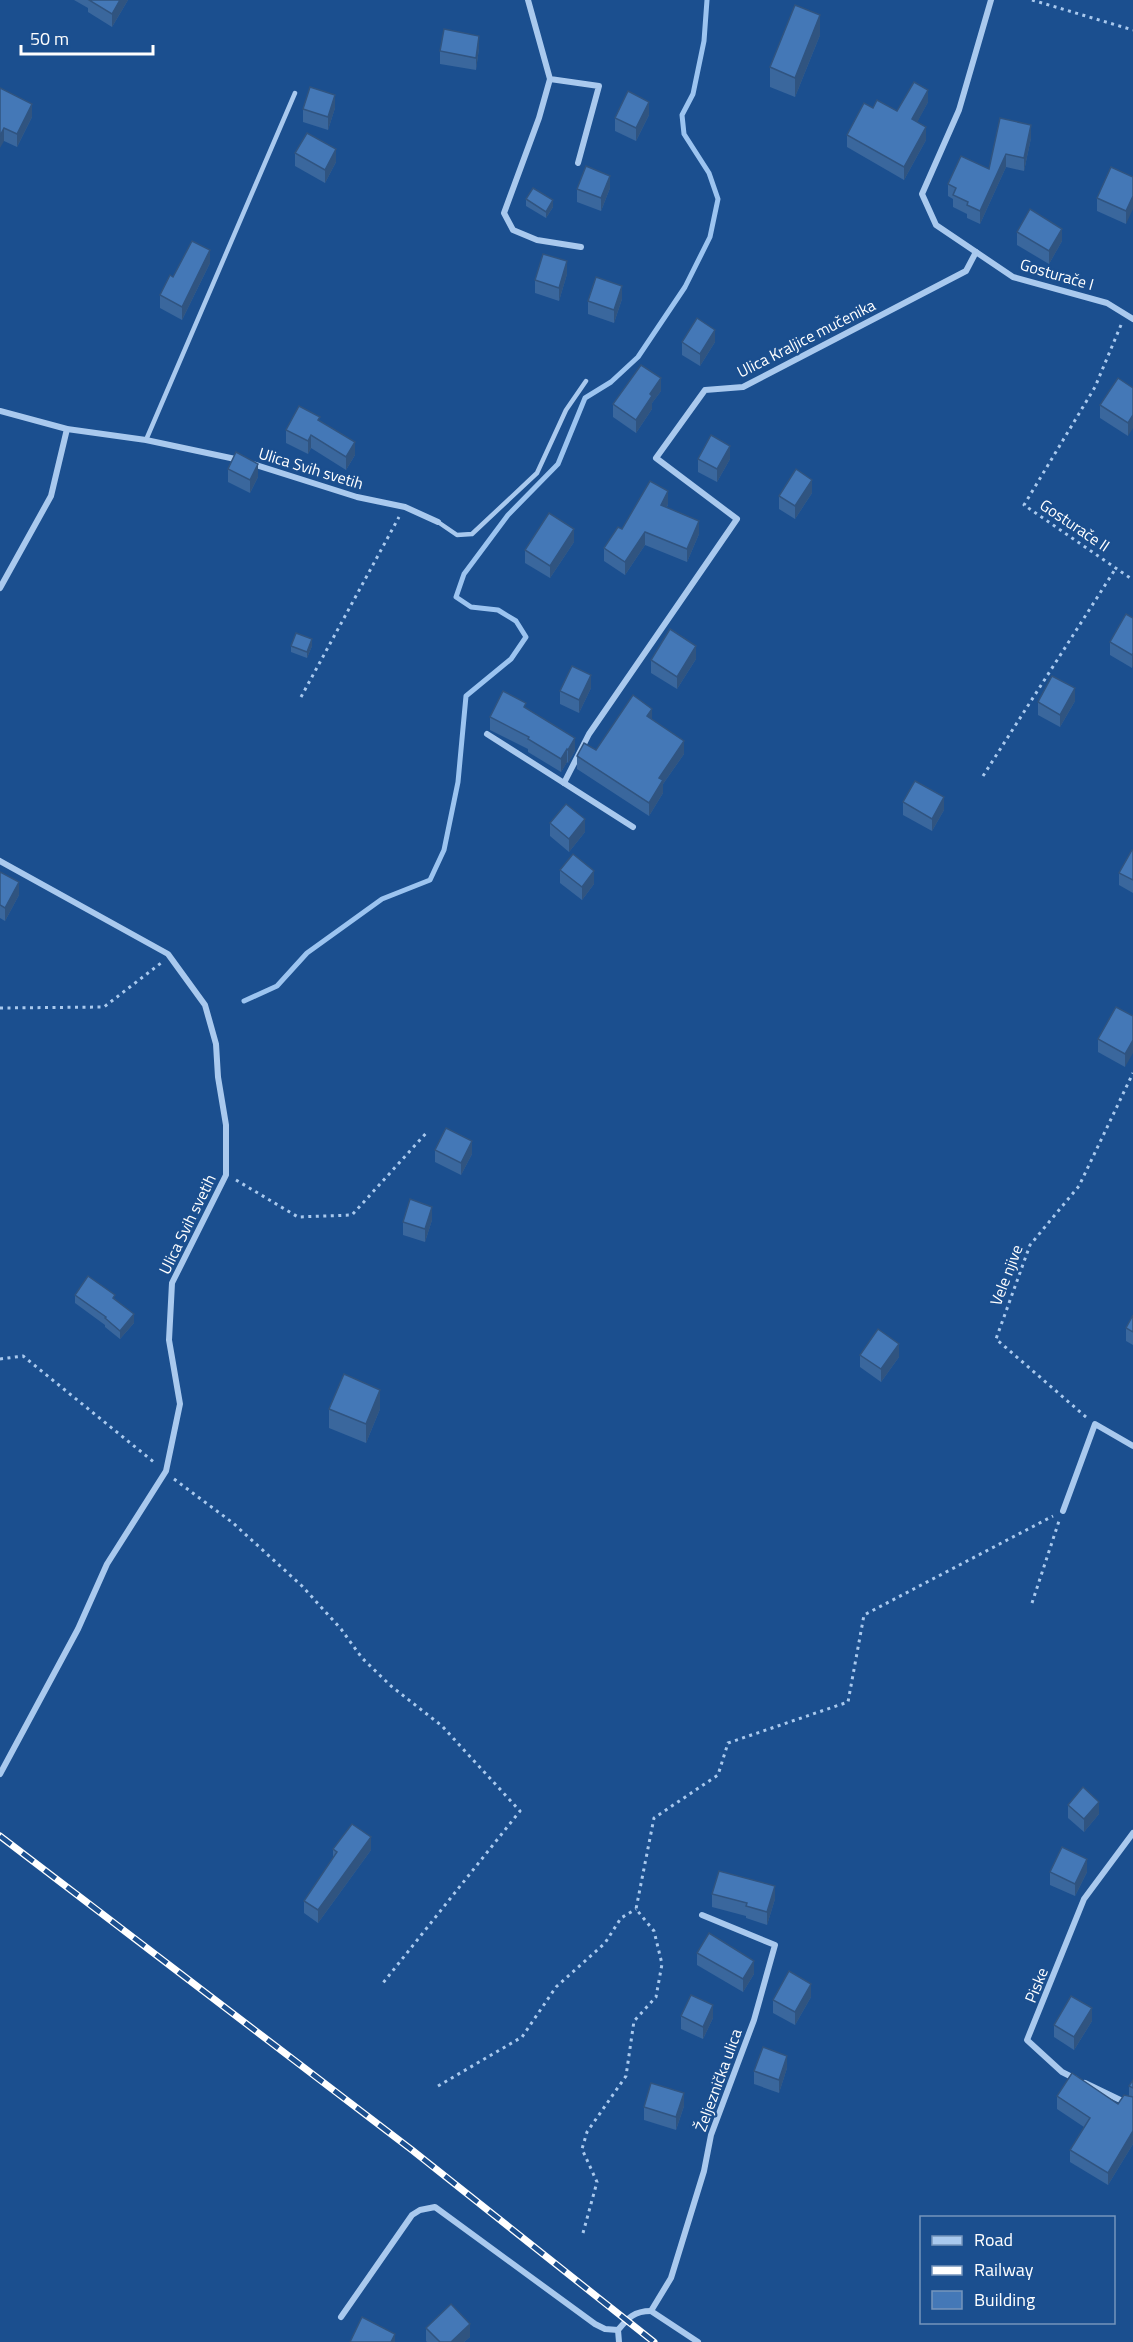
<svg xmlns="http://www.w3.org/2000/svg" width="1133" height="2342" font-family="'Titillium Web',sans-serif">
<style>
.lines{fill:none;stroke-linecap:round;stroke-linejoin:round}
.stream{stroke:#9cc4f0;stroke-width:5}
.path{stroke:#a9c9ee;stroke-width:3;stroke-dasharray:3 4.5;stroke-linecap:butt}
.lane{stroke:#a9c9ee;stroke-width:4.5}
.street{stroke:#a9c9ee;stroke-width:6}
.rail-casing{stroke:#fff;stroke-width:7}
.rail{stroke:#1b4f8f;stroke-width:4.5;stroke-dasharray:14;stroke-linecap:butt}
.wall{fill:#3a679d}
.shaded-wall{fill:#305480}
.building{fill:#4478b7;stroke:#305480;stroke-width:1.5}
.labels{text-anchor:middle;stroke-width:4.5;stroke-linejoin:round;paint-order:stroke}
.street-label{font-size:16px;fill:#fff;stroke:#1b4f8f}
</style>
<rect width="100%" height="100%" fill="#1b4f8f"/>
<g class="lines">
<polyline class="stream" points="244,1001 277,986 307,953 382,899 430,880 444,850 458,782 466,696 511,659 526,637 516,621 498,610 471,607 456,597 464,574 508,515 558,464 585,398 611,382 638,357 685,287 710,237 718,199 709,173 684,134 682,115 693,94 704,41 707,0"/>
<g class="path">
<polyline points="1032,0 1133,30"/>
<polyline points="1121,325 1095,387 1024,505 1133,580"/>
<polyline points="301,697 399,517"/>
<polyline points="983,776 1116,568"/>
<polyline points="0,1008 104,1007 161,963"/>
<polyline points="236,1180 298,1217 352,1215 428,1131"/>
<polyline points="0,1359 23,1356 155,1463"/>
<polyline points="1086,1417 996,1339 1030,1245 1079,1186 1133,1073"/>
<polyline points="174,1479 233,1523 302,1586 341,1629 362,1658 391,1686 442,1726 520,1811 383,1983"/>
<polyline points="1032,1603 1059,1521"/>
<polyline points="438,2086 522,2037 556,1987 605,1943 621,1918 636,1909"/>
<polyline points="583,2233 597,2182 582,2149 587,2132 626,2076 634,2021 656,1997 662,1964 654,1931 636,1909 654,1818 718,1775 728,1743 848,1702 864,1615 1053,1516"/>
</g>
<g class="lane">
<polyline points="146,440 295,93"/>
<polyline points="438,522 457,535 472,534 537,473 566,410 586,381"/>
</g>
<g class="street">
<polyline points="528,0 550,79 599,86 578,163"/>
<polyline points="550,79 539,118 504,213 513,230 537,240 581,247"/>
<polyline points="976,252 1013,277 1107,303 1133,319"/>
<polyline points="0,411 67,429 146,440 240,460"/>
<polyline points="253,464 357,497 405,507 438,522"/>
<polyline points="0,588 51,496 67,429"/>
<polyline points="487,734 564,783"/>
<polyline points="633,827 564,783 589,734 737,519 656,458 705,390 743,387 966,271 976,252 936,225 922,194 959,110 991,0"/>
<polyline points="0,861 168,954 205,1005 216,1044 218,1077 226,1125 226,1175 172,1283 169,1340 180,1404 166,1471 107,1564 78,1629 0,1774"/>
<polyline points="1063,1511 1095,1424 1133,1446"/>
<polyline points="1076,2079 1062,2072 1027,2040 1084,1899 1133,1833"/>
<polyline points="1085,2083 1133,2106"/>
<polyline points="341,2317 412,2215 420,2210 435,2207 595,2324 605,2329 618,2330"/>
<path d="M619 2342 618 2330C628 2318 634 2311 651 2311"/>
<polyline points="698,2342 651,2311 671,2278 704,2171 711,2135 754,2020 775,1945 702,1915"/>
</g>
<defs>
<polyline id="rail" points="0,1836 412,2150 654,2342"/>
</defs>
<use href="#rail" class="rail-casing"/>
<use href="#rail" class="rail"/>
</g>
<g class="wall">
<polygon points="74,0 128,0 112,27 88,12 88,8"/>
<polygon points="820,35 795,97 770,87 770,67"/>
<polygon points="479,48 476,70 440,64 440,51"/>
<polygon points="0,88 32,117 17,147 4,141"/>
<polygon points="928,102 917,122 926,140 904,180 847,147 847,135 873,108 897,111"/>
<polygon points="335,108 328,130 303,122 303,109"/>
<polygon points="649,115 636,141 615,131 615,118"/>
<polygon points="1000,118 1031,138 1024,171 1006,167 980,224 967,218 967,214 953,207 953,199 948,196 948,184 989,169"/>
<polygon points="295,153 336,162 325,183 295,166"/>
<polygon points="1133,177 1126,224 1097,211 1097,198"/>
<polygon points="610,188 601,211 577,202 577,189"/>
<polygon points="526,199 553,207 546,218 526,206"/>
<polygon points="1017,232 1062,241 1049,264 1017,245"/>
<polygon points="210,263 182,320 160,308 160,295 173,277"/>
<polygon points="567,274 559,301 535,293 535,280"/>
<polygon points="622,299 614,323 588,314 588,301"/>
<polygon points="682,342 715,342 700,366 682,355"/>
<polygon points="1133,388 1128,436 1100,418 1100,405"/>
<polygon points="661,391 652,403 652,409 636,433 613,417 613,404"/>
<polygon points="320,421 355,455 346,470 311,448 308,454 286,443 286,430"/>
<polygon points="698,459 730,459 717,482 698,472"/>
<polygon points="228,469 258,477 250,493 228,482"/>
<polygon points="812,493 795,519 779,509 779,496"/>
<polygon points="668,504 667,507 699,534 687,562 645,545 625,575 604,561 604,548 622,529"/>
<polygon points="574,542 550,578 525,563 525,550"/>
<polygon points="1133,618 1132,668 1110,655 1110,642"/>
<polygon points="291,646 312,646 307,658 291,652"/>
<polygon points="696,659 677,689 651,673 651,660"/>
<polygon points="591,688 579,713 560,704 560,691"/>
<polygon points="1075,701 1060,727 1038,715 1038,702"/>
<polygon points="526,708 575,751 568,763 567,762 561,772 528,752 528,749 490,730 490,717"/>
<polygon points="652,719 684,754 663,784 663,793 649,816 577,769 577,756 596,750"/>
<polygon points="903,802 944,810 932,831 903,815"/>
<polygon points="550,823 585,832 569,852 550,836"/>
<polygon points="1133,851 1133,893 1119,885 1119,873"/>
<polygon points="560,870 594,884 582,900 560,883"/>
<polygon points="0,872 19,895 5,921 0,918"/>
<polygon points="1133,1016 1125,1067 1098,1052 1098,1039"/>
<polygon points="435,1150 472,1154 461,1175 435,1162"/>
<polygon points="432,1220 425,1242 403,1235 403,1222"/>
<polygon points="75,1295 115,1299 134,1323 120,1339 105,1327 105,1325 75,1303"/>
<polygon points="1133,1315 1133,1345 1126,1341 1126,1328"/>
<polygon points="860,1355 899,1357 881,1382 860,1367"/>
<polygon points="329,1409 380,1409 366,1443 329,1428"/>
<polygon points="1068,1805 1099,1814 1084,1832 1068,1818"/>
<polygon points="333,1849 371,1850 318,1923 304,1913 304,1901 333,1858"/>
<polygon points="1050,1872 1087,1872 1075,1896 1050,1885"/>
<polygon points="712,1894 775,1899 767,1925 746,1918 746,1916 712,1907"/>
<polygon points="697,1953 754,1974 743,1992 697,1965"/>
<polygon points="811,1997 795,2025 773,2013 773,2000"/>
<polygon points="681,2016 713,2018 703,2039 681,2029"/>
<polygon points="1092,2021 1074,2050 1054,2037 1054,2025"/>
<polygon points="787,2068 779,2093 754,2084 754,2071"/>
<polygon points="1133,2080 1133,2144 1108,2185 1070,2162 1070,2150 1084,2127 1057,2109 1057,2096 1118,2104 1129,2096 1129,2086"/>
<polygon points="684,2106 676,2130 644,2120 644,2107"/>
<polygon points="426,2328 470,2337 464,2342 427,2342 426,2341"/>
</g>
<g class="shaded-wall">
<polygon points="120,0 128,0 112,27 112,14"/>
<polygon points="820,15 820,35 795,97 795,78"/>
<polygon points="479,36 479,48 476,70 476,58"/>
<polygon points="928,90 928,102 912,132 912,119"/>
<polygon points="335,95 335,108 328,130 328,117"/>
<polygon points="649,102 649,115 636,141 636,128"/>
<polygon points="32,104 32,117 17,147 17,134"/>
<polygon points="1031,125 1031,138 1024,171 1024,158"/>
<polygon points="926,127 926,140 904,180 904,167"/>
<polygon points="4,128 4,141 0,148 0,136"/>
<polygon points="336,149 336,162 325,183 325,170"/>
<polygon points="1006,154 1006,167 980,224 980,211"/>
<polygon points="610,176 610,188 601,211 601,198"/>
<polygon points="1133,196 1133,209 1126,224 1126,211"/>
<polygon points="553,200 553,207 546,218 546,212"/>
<polygon points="1062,229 1062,241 1049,264 1049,251"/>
<polygon points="210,250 210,263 182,320 182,307"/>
<polygon points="567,261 567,274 559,301 559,288"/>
<polygon points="622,286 622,299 614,323 614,310"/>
<polygon points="715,330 715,342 700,366 700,354"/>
<polygon points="661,378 661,391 652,403 652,409 636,433 636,420 650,394"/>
<polygon points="1133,415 1133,428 1128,436 1128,423"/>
<polygon points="311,435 311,448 308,454 308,441"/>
<polygon points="355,442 355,455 346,470 346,457"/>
<polygon points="730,446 730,459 717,482 717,469"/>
<polygon points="258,464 258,477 250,493 250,480"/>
<polygon points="812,480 812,493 795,519 795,506"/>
<polygon points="668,491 668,504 661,517 661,505"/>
<polygon points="699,521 699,534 687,562 687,549"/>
<polygon points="574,529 574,542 550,578 550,566"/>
<polygon points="645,532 645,545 625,575 625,562"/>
<polygon points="312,639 312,646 307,658 307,652"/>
<polygon points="696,646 696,659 677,689 677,677"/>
<polygon points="1133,653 1133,666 1132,668 1132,655"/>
<polygon points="591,675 591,688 579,713 579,700"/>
<polygon points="1075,688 1075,701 1060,727 1060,715"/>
<polygon points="652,709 652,722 647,716"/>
<polygon points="575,738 575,751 568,763 568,750"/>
<polygon points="684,741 684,754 663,784 663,793 649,816 649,803 659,778"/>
<polygon points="567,749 567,762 561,772 561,759"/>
<polygon points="944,797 944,810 932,831 932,819"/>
<polygon points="585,819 585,832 569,852 569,839"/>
<polygon points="594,871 594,884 582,900 582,887"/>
<polygon points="19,882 19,895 5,921 5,908"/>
<polygon points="1133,1040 1133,1053 1125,1067 1125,1054"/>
<polygon points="472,1141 472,1154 461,1175 461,1163"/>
<polygon points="432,1207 432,1220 425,1242 425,1229"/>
<polygon points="134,1314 134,1323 120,1339 120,1331"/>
<polygon points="899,1344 899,1357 881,1382 881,1369"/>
<polygon points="380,1390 380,1409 366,1443 366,1424"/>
<polygon points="1099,1802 1099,1814 1084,1832 1084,1819"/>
<polygon points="371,1837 371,1850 318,1923 318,1910"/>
<polygon points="1087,1859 1087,1872 1075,1896 1075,1884"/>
<polygon points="775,1886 775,1899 767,1925 767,1912"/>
<polygon points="754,1961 754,1974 743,1992 743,1979"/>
<polygon points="811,1984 811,1997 795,2025 795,2012"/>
<polygon points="713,2005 713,2018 703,2039 703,2027"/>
<polygon points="1092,2008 1092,2021 1074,2050 1074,2037"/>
<polygon points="787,2056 787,2068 779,2093 779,2080"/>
<polygon points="684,2093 684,2106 676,2130 676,2117"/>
<polygon points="1133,2131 1133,2144 1108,2185 1108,2173"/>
<polygon points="470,2324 470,2337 464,2342 451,2342"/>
<polygon points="395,2334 395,2342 391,2342"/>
</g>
<g class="building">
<polygon points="89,0 120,0 112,14"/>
<polygon points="795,5 820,15 795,78 770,67"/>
<polygon points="444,29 479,36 476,58 440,51"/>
<polygon points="914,82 928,90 912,119 926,127 904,167 847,135 864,103 873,108 877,100 897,111"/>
<polygon points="310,87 335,95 328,117 303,109"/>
<polygon points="0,88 32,104 17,134 4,128 0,136"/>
<polygon points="628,91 649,102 636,128 615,118"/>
<polygon points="1000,118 1031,125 1024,158 1006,154 980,211 967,205 968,202 953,195 956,188 948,184 961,156 989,169"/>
<polygon points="307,133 336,149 325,170 295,153"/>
<polygon points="586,166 610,176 601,198 577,189"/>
<polygon points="1111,167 1133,177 1133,196 1126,211 1097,198"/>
<polygon points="533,188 553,200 546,212 526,199"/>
<polygon points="1030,209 1062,229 1049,251 1017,232"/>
<polygon points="192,241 210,250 182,307 160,295 170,275 173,277"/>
<polygon points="543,254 567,261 559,288 535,280"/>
<polygon points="596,277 622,286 614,310 588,301"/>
<polygon points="697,318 715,330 700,354 682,342"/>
<polygon points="641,365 661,378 650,394 652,396 636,420 613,404"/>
<polygon points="1118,378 1133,388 1133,415 1128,423 1100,405"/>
<polygon points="299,406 320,417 318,420 355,442 346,457 311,435 308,441 286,430"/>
<polygon points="711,435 730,446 717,469 698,459"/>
<polygon points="236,452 258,464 250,480 228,469"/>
<polygon points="796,469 812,480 795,506 779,496"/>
<polygon points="650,481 668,491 661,505 699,521 687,549 645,532 625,562 604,548 618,527 622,529"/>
<polygon points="549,513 574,529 550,566 525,550"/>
<polygon points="1126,614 1133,618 1133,653 1132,655 1110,642"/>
<polygon points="670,629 696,646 677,677 651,660"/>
<polygon points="296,633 312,639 307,652 291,646"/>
<polygon points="572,666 591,675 579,700 560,691"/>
<polygon points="1052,676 1075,688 1060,715 1038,702"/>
<polygon points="503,691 526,703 524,707 575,738 568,750 567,749 561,759 528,739 529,737 490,717"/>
<polygon points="633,695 652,709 647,716 684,741 659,778 663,780 649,803 577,756 584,743 596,750"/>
<polygon points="915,781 944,797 932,819 903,802"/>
<polygon points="566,804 585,819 569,839 550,823"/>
<polygon points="1132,850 1133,851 1133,880 1119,873"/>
<polygon points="573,854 594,871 582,887 560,870"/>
<polygon points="0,872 19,882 5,908 0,905"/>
<polygon points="1116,1007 1133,1016 1133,1040 1125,1054 1098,1039"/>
<polygon points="446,1128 472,1141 461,1163 435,1150"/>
<polygon points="410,1199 432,1207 425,1229 403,1222"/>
<polygon points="88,1276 115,1295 113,1298 134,1314 120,1331 105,1318 106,1317 75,1295"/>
<polygon points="1133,1315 1133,1332 1126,1328"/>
<polygon points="878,1329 899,1344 881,1369 860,1355"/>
<polygon points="344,1374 380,1390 366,1424 329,1409"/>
<polygon points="1083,1787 1099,1802 1084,1819 1068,1805"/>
<polygon points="352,1824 371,1837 318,1910 304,1901 337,1852 333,1849"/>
<polygon points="1062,1847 1087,1859 1075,1884 1050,1872"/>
<polygon points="719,1871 775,1886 767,1912 746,1906 747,1903 712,1894"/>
<polygon points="709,1933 754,1961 743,1979 697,1953"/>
<polygon points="789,1971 811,1984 795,2012 773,2000"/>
<polygon points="691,1995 713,2005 703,2027 681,2016"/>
<polygon points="1071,1996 1092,2008 1074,2037 1054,2025"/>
<polygon points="763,2047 787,2056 779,2080 754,2071"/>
<polygon points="1072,2073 1118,2104 1124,2095 1133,2097 1133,2131 1108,2173 1070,2150 1090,2118 1057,2096"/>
<polygon points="1133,2080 1133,2088 1129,2086"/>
<polygon points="651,2083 684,2093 676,2117 644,2107"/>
<polygon points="451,2304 470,2324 451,2342 440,2342 426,2328"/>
<polygon points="362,2317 395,2334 391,2342 350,2342"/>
</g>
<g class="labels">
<g class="street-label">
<text transform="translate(1057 274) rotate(16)" y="6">Gosturače I</text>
<text transform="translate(806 338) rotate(-27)" y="6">Ulica Kraljice mučenika</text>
<text transform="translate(311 468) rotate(17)" y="6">Ulica Svih svetih</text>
<text transform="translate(1075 525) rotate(34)" y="6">Gosturače II</text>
<text transform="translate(187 1224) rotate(-64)" y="6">Ulica Svih svetih</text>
<text transform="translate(1006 1275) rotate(-69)" y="6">Vele njive</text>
<text transform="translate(1036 1985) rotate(-68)" y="6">Piske</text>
<text transform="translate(718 2080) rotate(-70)" y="6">Željeznička ulica</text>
</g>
</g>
<rect x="920" y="2216" width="195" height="108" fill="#1b4f8f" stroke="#7695bc" stroke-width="1.5"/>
<rect x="932" y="2236" width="30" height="9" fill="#a9c9ee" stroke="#7695bc" stroke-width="1.5"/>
<text x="974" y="2246" font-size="18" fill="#ffffff">Road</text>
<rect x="932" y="2266" width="30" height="9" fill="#ffffff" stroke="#7695bc" stroke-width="1.5"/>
<text x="974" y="2276" font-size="18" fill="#ffffff">Railway</text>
<rect x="932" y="2291" width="30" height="18" fill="#4478b7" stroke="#7695bc" stroke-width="1.5"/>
<text x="974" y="2306" font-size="18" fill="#ffffff">Building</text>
<path d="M21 45v9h132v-9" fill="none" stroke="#ffffff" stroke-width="3"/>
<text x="30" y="45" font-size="18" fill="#ffffff" stroke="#1b4f8f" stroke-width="4.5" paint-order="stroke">50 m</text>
</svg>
